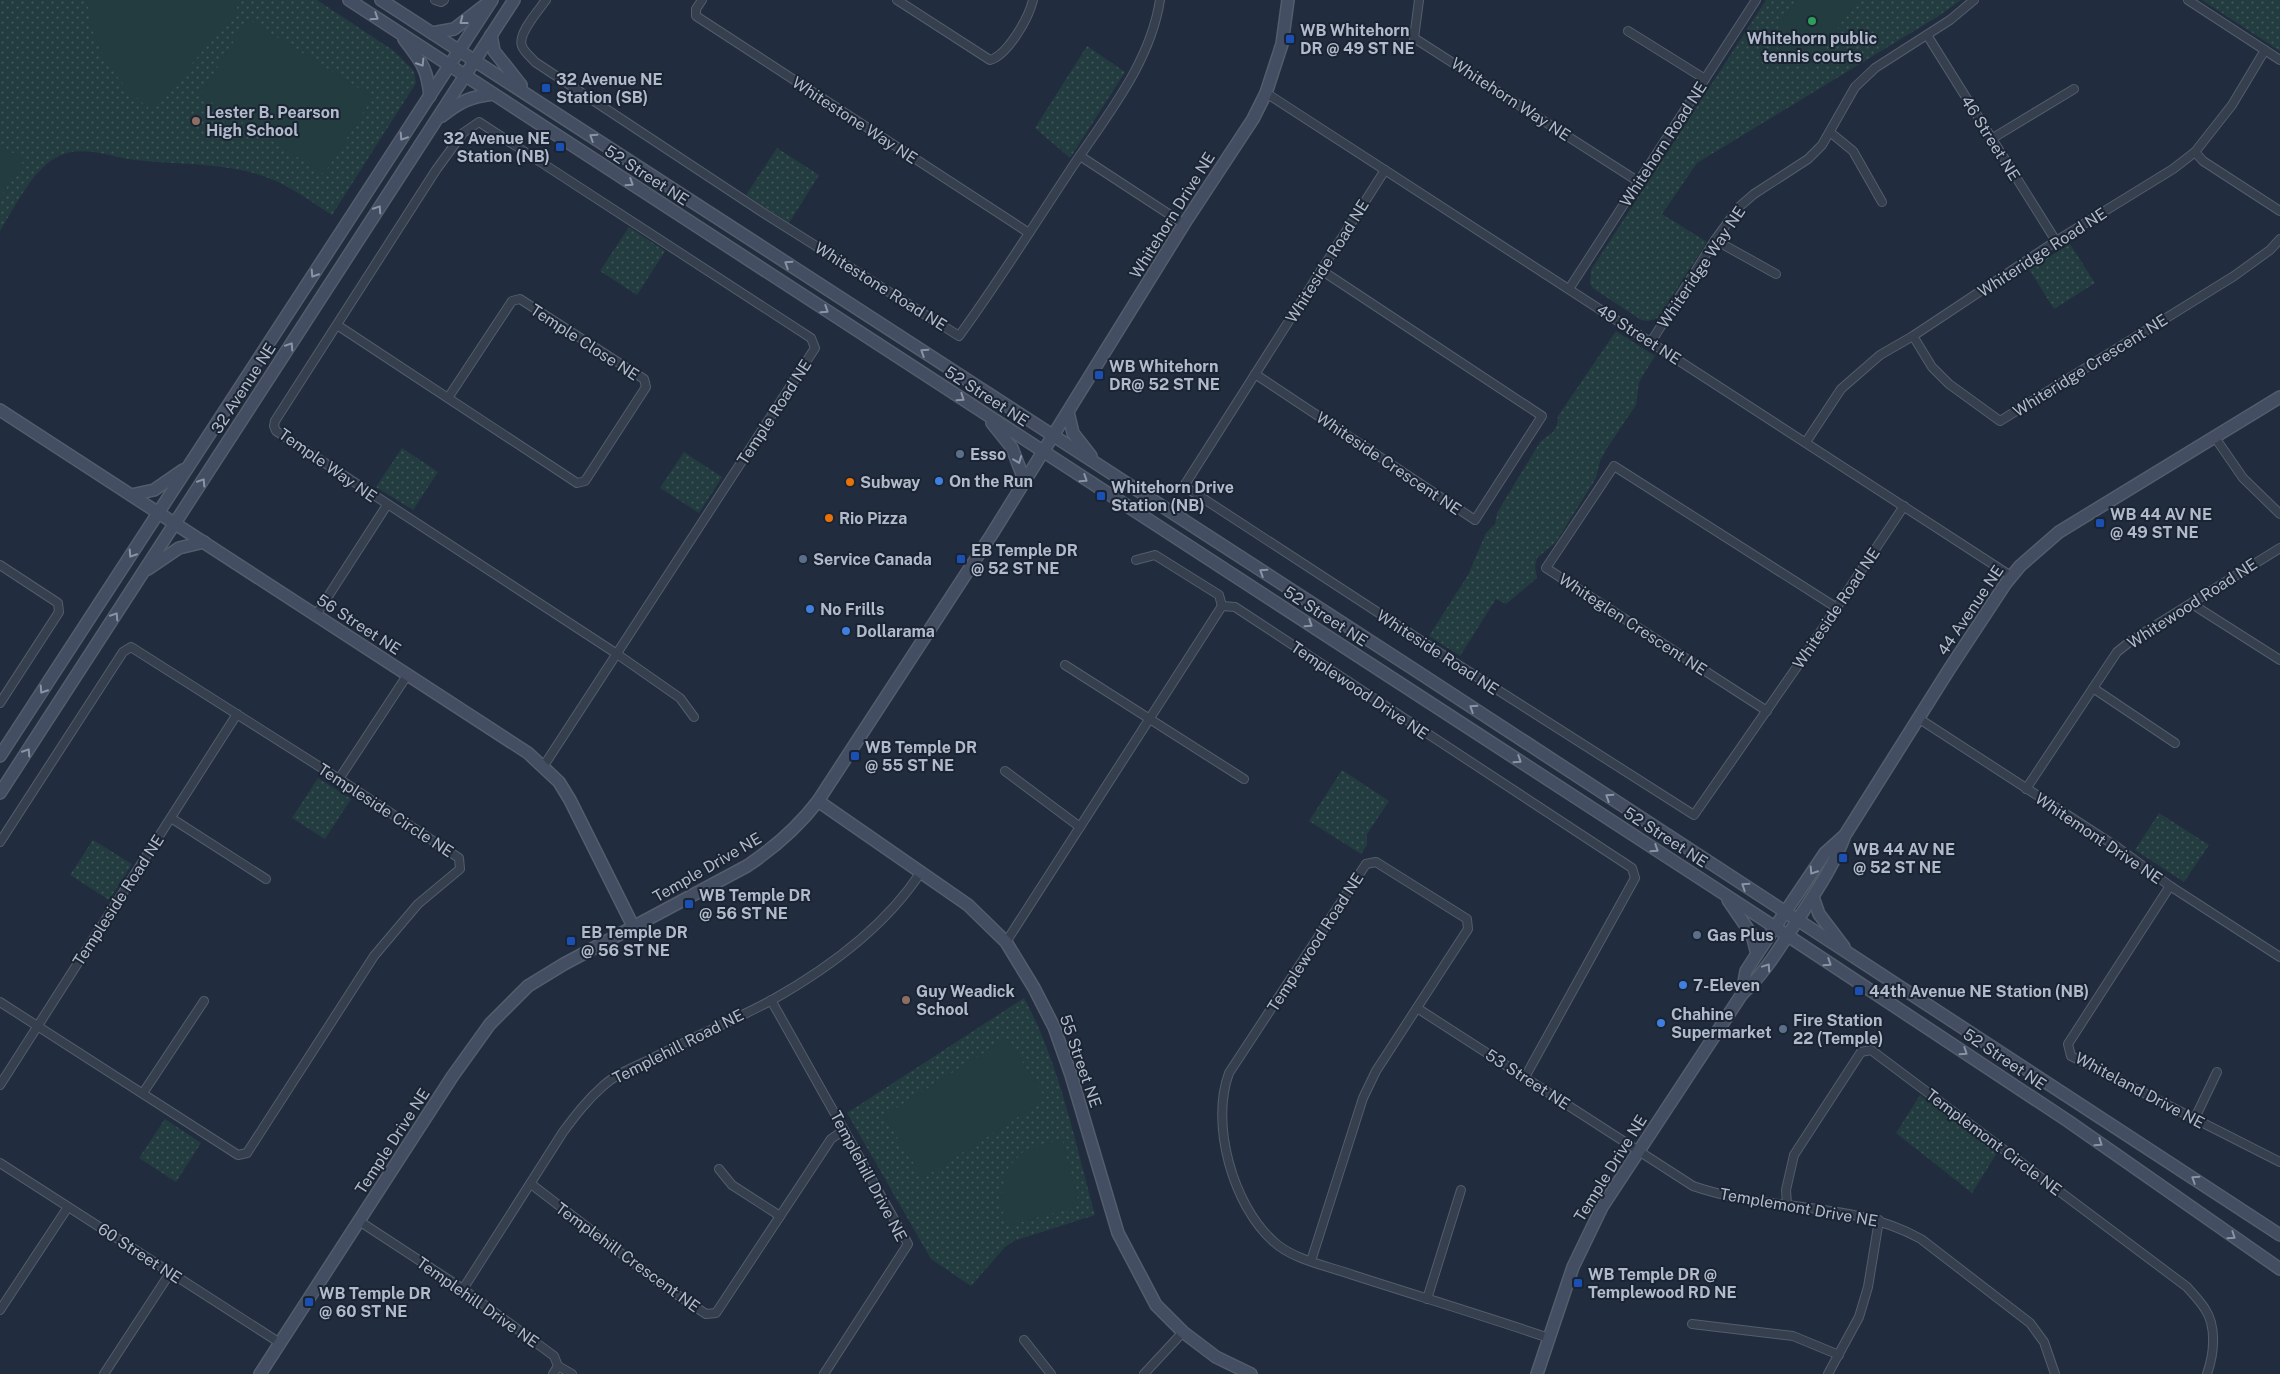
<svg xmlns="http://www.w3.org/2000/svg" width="2280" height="1374" font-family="'Public Sans',sans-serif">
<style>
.park{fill:url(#park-dots)}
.pitch{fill:#233c3f}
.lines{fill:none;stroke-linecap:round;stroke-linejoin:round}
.street-casing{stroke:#535d6c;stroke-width:10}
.secondary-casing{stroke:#535d6c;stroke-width:14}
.street{stroke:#353f4e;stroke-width:8}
.secondary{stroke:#434e62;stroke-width:11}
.oneway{stroke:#8a94a6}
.leisure-dot{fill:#2e9e5b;stroke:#1a2433;stroke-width:2}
.transit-dot{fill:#1a4fb4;stroke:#1a2433;stroke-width:2}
.education-dot{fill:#8d6e63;stroke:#1a2433;stroke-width:2}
.service-dot{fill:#5c6f8a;stroke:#1a2433;stroke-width:2}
.shop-dot{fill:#3f7fe0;stroke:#1a2433;stroke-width:2}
.food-dot{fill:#e8710a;stroke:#1a2433;stroke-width:2}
.labels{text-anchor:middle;stroke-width:4;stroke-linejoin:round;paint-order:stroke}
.poi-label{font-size:16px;font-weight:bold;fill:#b1baca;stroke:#1a2433;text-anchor:start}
.street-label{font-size:16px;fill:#b1baca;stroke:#1a2433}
</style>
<defs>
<pattern id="park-dots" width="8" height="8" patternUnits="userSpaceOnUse" patternTransform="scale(1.25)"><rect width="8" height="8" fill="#233c3f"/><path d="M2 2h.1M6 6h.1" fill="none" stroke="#415659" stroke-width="1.8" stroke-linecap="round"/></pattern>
</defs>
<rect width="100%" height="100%" fill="#212d3e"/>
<g class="park">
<path d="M0 0H317L394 51 414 71 416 83 332 215C310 201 288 184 263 176 221 162 178 165 135 160 110 157 81 144 57 157 32 170 15 207 0 231Z"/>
<polygon points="1766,0 1961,0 1937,17 1697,163 1662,214 1707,242 1658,318 1648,321 1641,320 1594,289 1590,284 1591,270"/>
<polygon points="2202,0 2280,0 2280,51"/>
<polygon points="1087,46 1125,72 1070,158 1035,128"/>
<polygon points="777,148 819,175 789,223 746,195"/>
<polygon points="629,227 665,251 637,295 600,271"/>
<polygon points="2070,244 2095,283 2054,309 2029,269"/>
<polygon points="1616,331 1655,356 1639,382 1636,405 1607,448 1600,461 1596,478 1556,542 1537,558 1535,566 1537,578 1506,604 1496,599 1460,656 1429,636 1468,575 1486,533 1495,524 1497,513 1540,442 1553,432 1557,425 1558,416"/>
<polygon points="402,448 438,472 413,510 376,487"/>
<polygon points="684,452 722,477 699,513 660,488"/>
<polygon points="1342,770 1389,801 1367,834 1367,845 1361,854 1309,821"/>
<polygon points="318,778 351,799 325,839 292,818"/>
<polygon points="2159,813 2209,845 2184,882 2135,850"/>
<polygon points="93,840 132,864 109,900 70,875"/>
<path d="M1024 998C1060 1065 1075 1142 1095 1215L1014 1241 1005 1247 971 1286 931 1259 847 1113Z"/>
<polygon points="1920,1095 1997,1153 1972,1193 1896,1133"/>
<polygon points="165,1119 201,1143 176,1182 139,1158"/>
</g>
<g class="pitch">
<path d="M87 0H241L227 26 225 24 153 111C115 83 91 47 87 0Z"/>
<polygon points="1796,0 1856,0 1811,70 1769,42"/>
<polygon points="248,19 373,97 324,174 200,95"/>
<polygon points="0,145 24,160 0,198"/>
<polygon points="1007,1038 1046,1099 923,1178 884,1116"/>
<polygon points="1062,1139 1078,1199 1073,1207 1008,1226 1001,1207 1002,1187 1009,1166 1024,1151"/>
</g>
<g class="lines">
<defs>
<g id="street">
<polyline points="435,0 441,2 444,0"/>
<path d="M546 0C539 10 517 34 522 46 524 52 531 57 535 62L762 212 959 336C999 281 1034 225 1071 169 1106 116 1150 64 1160 0"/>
<polyline points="702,0 696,9 696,16 1029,233"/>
<path d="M897 0 990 60C1008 55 1029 17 1033 0"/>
<polyline points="1419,0 1414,38 1639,182"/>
<polyline points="2188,0 2280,60"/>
<polyline points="1628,31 1705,79"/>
<polyline points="1927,35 2056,241"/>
<polyline points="1266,93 2011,576"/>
<polyline points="1831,133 1853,151 1882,202"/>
<polyline points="1993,138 2074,89"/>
<polyline points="2195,152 2203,161 2280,211"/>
<polyline points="1080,156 1184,224"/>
<polyline points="1385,170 1184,486 1460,666 1694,815 1801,661 1904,506"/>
<polyline points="1715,240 1776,274"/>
<polyline points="1569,289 1756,0"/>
<polyline points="337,325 577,483 585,481 646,387 644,379 520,299 512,301 448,398"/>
<polyline points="1913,336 1932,367 1949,384 2000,421 2234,276 2270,250 2280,239"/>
<polyline points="1651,342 1715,240 1739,207 1754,194 1808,159 1822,145 1855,87 1875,68 1950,20 1974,0"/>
<polyline points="1255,374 1475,520 1542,416 1321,270"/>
<polyline points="2214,436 2243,478 2280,514"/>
<polyline points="1806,442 1841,389 1880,355 1913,336 2056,241 2173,169 2195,152 2232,105 2265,50"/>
<polyline points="1136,560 1155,555 1219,595 1222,606"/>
<polyline points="0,565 58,603 59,612 0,703"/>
<polyline points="2192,604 2280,660"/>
<polyline points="1222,606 1235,607 1632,868 1635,878 1525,1077"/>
<polyline points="316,615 387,505"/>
<polyline points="1065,665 1244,779"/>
<polyline points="2093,688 2175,743"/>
<polyline points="1767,711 1546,568 1614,466 1837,608"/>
<polyline points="1918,718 2117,847 2170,886 2280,957"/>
<path d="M543 767C634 627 725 488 815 348L811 338 479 122 463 133 436 170 275 421 274 426 276 431 617 654 680 698 694 717"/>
<polyline points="1005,771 1080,827"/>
<polyline points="339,779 408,674"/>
<polyline points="2026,789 2117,652 2132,640 2280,548"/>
<polyline points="171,818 266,879"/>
<polyline points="0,842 123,652 131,647 339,779 459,858 460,869 418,904 374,956 247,1153 238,1155 0,1002"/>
<polyline points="2170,886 2068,1044 2071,1056 2280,1162"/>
<polyline points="1006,942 1222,606"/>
<polyline points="771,1000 908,1244 824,1374"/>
<path d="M1417 1008 1693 1186C1767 1212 1851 1200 1921 1239L2030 1323 2044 1342 2055 1374"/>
<polyline points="0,1085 237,714"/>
<polyline points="143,1093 204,1001"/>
<polyline points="2195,1118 2217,1072"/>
<polyline points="0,1163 280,1343"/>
<polyline points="719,1169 732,1185 780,1216"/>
<polyline points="531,1184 661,1284 706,1314 716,1313 831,1139 844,1130"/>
<path d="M1787 1204 1786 1190 1794 1155 1861 1052 1871 1050 2187 1287C2193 1294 2200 1301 2205 1309 2217 1327 2214 1354 2207 1374"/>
<polyline points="359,1221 463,1289 554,1356 558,1366 553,1374"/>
<path d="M1311 1261 1363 1098 1376 1071 1468 929 1467 919 1376 862 1366 864 1229 1073C1210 1124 1233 1205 1273 1241 1293 1260 1328 1266 1353 1275 1418 1296 1484 1316 1549 1338"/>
<path d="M463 1289 563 1132C575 1116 587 1100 603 1086 615 1075 633 1067 649 1060 689 1039 733 1021 772 1000 829 968 885 927 921 872"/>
<polyline points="1427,1299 1461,1190"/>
<polyline points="0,1310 68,1207"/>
<polyline points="1692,1324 1793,1336 1839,1355"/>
<polyline points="1024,1340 1051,1374"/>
<polyline points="558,1366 572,1374"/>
<polyline points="104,1374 170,1273"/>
<polyline points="1144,1374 1183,1332"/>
<polyline points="1828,1374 1859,1317 1868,1287 1879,1220"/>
</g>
<g id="secondary">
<polyline points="349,0 1761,918 2068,1121 2280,1269"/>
<polyline points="381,0 1418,672 2280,1235"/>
<polyline points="432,33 454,29 485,5"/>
<polyline points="491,35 494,51 521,85"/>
<path d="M404 39C421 62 427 67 430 96"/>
<path d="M442 116C461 101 470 97 493 94"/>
<polyline points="0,410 528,753 559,782 570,800 634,928"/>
<polyline points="1068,412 1073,433 1091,456"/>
<polyline points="992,423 1012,448 1025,482"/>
<polyline points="131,495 154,490 183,470"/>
<polyline points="148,569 179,548 204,542"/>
<polyline points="0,756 492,0"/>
<polyline points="0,793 514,0"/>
<polyline points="818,801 968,905 1006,942 1034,988 1054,1027 1071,1075 1118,1233 1156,1305 1183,1332 1216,1357 1251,1374"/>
<polyline points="1813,897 1819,914 1844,947"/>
<polyline points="1728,900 1752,935 1757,954"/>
<polyline points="1742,994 1746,971 1757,954 1825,853 1844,836"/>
<path d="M260 1374 452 1077 490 1024 528 986 564 964 747 866C774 848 798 827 818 801L992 534 1184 224 1253 119 1266 93 1282 44 1288 0"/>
<path d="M1537 1374 1573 1267 1602 1207 1742 994C1765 973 1780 947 1797 921 1815 893 1834 866 1845 835L1950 668 2006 583 2020 566 2059 532 2280 397"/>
</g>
</defs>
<use href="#street" class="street-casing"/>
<use href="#secondary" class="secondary-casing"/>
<use href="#street" class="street"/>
<use href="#secondary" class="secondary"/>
</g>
<defs><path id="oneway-chevron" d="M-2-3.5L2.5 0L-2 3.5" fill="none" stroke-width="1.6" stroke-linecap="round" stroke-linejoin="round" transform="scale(1.25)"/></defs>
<g class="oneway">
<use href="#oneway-chevron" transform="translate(375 17) rotate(33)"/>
<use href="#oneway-chevron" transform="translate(463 21) rotate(143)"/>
<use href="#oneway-chevron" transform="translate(421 63) rotate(57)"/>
<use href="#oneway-chevron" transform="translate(403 137) rotate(123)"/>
<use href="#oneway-chevron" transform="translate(593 137) rotate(-147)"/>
<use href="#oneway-chevron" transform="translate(630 183) rotate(33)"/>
<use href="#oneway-chevron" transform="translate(378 209) rotate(-57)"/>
<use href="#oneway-chevron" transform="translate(788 264) rotate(-147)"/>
<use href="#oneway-chevron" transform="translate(314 274) rotate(123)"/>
<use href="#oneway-chevron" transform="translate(825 310) rotate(33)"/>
<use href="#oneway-chevron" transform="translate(290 346) rotate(-57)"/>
<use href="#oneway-chevron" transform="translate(924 352) rotate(-147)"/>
<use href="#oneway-chevron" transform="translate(961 398) rotate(34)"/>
<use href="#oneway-chevron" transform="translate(1018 460) rotate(69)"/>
<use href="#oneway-chevron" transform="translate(1084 479) rotate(33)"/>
<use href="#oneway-chevron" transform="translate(202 482) rotate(-57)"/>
<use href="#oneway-chevron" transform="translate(132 554) rotate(123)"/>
<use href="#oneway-chevron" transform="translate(1263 572) rotate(-147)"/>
<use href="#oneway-chevron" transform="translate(115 616) rotate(-57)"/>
<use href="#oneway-chevron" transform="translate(1309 624) rotate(33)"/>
<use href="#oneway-chevron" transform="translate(43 690) rotate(123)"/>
<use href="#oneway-chevron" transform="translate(1473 708) rotate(-147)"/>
<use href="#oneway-chevron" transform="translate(27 752) rotate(-57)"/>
<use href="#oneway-chevron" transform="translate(1518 760) rotate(33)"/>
<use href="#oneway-chevron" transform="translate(1609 797) rotate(-147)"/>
<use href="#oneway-chevron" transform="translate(1655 849) rotate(33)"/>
<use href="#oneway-chevron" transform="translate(1813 871) rotate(123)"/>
<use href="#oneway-chevron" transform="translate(1745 886) rotate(-147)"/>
<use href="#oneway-chevron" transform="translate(1828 963) rotate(33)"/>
<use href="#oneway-chevron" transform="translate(1767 967) rotate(-56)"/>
<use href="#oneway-chevron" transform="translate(1964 1052) rotate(34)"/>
<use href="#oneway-chevron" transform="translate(2099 1143) rotate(35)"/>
<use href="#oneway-chevron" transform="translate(2195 1179) rotate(-147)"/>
<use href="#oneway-chevron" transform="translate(2232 1236) rotate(34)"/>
</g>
<circle class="leisure-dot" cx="1812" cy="21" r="5"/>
<g class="transit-dot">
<rect x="1285" y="34" width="10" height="10" rx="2.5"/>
<rect x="541" y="83" width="10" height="10" rx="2.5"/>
<rect x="555" y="142" width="10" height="10" rx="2.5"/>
<rect x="1094" y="370" width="10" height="10" rx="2.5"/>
<rect x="1096" y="491" width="10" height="10" rx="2.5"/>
<rect x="2095" y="518" width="10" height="10" rx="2.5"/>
<rect x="956" y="554" width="10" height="10" rx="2.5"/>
<rect x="850" y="751" width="10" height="10" rx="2.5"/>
<rect x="1838" y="853" width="10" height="10" rx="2.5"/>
<rect x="684" y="899" width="10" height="10" rx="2.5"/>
<rect x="566" y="936" width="10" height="10" rx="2.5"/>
<rect x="1854" y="986" width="10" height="10" rx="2.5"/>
<rect x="1573" y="1278" width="10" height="10" rx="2.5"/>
<rect x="304" y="1297" width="10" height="10" rx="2.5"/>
</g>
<g class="education-dot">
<circle cx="196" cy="121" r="5"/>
<circle cx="906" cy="1000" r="5"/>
</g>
<g class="service-dot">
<circle cx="960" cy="454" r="5"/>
<circle cx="803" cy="559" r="5"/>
<circle cx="1697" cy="935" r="5"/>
<circle cx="1783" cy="1029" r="5"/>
</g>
<g class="shop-dot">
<circle cx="939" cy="481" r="5"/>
<circle cx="810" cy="609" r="5"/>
<circle cx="846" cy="631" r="5"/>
<circle cx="1683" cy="985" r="5"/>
<circle cx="1661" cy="1023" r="5"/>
</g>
<g class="food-dot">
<circle cx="850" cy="482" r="5"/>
<circle cx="829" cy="518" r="5"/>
</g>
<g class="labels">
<g class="poi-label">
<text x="1300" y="36">WB Whitehorn<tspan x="1300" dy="18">DR @ 49 ST NE</tspan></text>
<text x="1812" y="44" text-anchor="middle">Whitehorn public<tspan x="1812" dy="18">tennis courts</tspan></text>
<text x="556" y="85">32 Avenue NE<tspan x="556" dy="18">Station (SB)</tspan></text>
<text x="206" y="118">Lester B. Pearson<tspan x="206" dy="18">High School</tspan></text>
<text x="550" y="144" text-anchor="end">32 Avenue NE<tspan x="550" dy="18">Station (NB)</tspan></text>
<text x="1109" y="372">WB Whitehorn<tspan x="1109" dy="18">DR@ 52 ST NE</tspan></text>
<text x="970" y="460">Esso</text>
<text x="949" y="487">On the Run</text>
<text x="860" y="488">Subway</text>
<text x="1111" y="493">Whitehorn Drive<tspan x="1111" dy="18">Station (NB)</tspan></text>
<text x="2110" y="520">WB 44 AV NE<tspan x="2110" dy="18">@ 49 ST NE</tspan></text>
<text x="839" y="524">Rio Pizza</text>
<text x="971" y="556">EB Temple DR<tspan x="971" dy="18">@ 52 ST NE</tspan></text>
<text x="813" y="565">Service Canada</text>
<text x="820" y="615">No Frills</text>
<text x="856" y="637">Dollarama</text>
<text x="865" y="753">WB Temple DR<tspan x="865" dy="18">@ 55 ST NE</tspan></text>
<text x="1853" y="855">WB 44 AV NE<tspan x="1853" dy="18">@ 52 ST NE</tspan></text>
<text x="699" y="901">WB Temple DR<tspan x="699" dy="18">@ 56 ST NE</tspan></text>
<text x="581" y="938">EB Temple DR<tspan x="581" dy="18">@ 56 ST NE</tspan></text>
<text x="1707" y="941">Gas Plus</text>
<text x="1693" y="991">7-Eleven</text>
<text x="916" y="997">Guy Weadick<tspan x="916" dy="18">School</tspan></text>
<text x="1869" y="997">44th Avenue NE Station (NB)</text>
<text x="1671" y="1020">Chahine<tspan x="1671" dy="18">Supermarket</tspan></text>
<text x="1793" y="1026">Fire Station<tspan x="1793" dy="18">22 (Temple)</tspan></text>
<text x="1588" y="1280">WB Temple DR @<tspan x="1588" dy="18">Templewood RD NE</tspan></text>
<text x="319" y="1299">WB Temple DR<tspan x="319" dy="18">@ 60 ST NE</tspan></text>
</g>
<g class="street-label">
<text transform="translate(1511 99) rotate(33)" y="6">Whitehorn Way NE</text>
<text transform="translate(855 120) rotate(33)" y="6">Whitestone Way NE</text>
<text transform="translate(1991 138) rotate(58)" y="6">46 Street NE</text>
<text transform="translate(1663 144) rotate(-57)" y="6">Whitehorn Road NE</text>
<text transform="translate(647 175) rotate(33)" y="6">52 Street NE</text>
<text transform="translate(1172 215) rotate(-58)" y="6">Whitehorn Drive NE</text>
<text transform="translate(2042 252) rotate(-33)" y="6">Whiteridge Road NE</text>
<text transform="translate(1327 261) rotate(-58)" y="6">Whiteside Road NE</text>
<text transform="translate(1701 267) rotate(-56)" y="6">Whiteridge Way NE</text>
<text transform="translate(881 286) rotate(32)" y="6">Whitestone Road NE</text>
<text transform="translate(1639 334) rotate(33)" y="6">49 Street NE</text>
<text transform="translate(585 342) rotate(33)" y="6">Temple Close NE</text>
<text transform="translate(2090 365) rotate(-32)" y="6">Whiteridge Crescent NE</text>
<text transform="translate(243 388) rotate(-57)" y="6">32 Avenue NE</text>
<text transform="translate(987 396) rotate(33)" y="6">52 Street NE</text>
<text transform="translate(774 412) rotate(-57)" y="6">Temple Road NE</text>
<text transform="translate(1389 463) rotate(34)" y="6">Whiteside Crescent NE</text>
<text transform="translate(328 465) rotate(35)" y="6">Temple Way NE</text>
<text transform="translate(2192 603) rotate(-33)" y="6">Whitewood Road NE</text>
<text transform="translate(1836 608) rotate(-56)" y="6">Whiteside Road NE</text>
<text transform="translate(1970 610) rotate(-56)" y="6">44 Avenue NE</text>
<text transform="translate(1326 616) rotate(33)" y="6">52 Street NE</text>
<text transform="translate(359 624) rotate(33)" y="6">56 Street NE</text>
<text transform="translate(1633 624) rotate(33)" y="6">Whiteglen Crescent NE</text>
<text transform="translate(1438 652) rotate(33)" y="6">Whiteside Road NE</text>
<text transform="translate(1360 690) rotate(34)" y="6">Templewood Drive NE</text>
<text transform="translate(386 810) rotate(33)" y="6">Templeside Circle NE</text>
<text transform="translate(1666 837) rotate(33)" y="6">52 Street NE</text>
<text transform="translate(2099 838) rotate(34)" y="6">Whitemont Drive NE</text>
<text transform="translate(707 867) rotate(-30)" y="6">Temple Drive NE</text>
<text transform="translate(118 900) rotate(-57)" y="6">Templeside Road NE</text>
<text transform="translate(1315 942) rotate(-57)" y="6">Templewood Road NE</text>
<text transform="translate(678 1046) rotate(-27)" y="6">Templehill Road NE</text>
<text transform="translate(2005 1059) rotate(34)" y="6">52 Street NE</text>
<text transform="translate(1081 1061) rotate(71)" y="6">55 Street NE</text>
<text transform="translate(1528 1079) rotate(33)" y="6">53 Street NE</text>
<text transform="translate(2140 1090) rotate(28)" y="6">Whiteland Drive NE</text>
<text transform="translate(392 1141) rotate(-57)" y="6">Temple Drive NE</text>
<text transform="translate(1994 1142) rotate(37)" y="6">Templemont Circle NE</text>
<text transform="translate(1610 1168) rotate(-58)" y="6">Temple Drive NE</text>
<text transform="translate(869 1176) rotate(62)" y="6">Templehill Drive NE</text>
<text transform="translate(1799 1207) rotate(10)" y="6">Templemont Drive NE</text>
<text transform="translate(140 1253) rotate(33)" y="6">60 Street NE</text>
<text transform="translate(628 1257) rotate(36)" y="6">Templehill Crescent NE</text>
<text transform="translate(478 1302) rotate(35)" y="6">Templehill Drive NE</text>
</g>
</g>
</svg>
